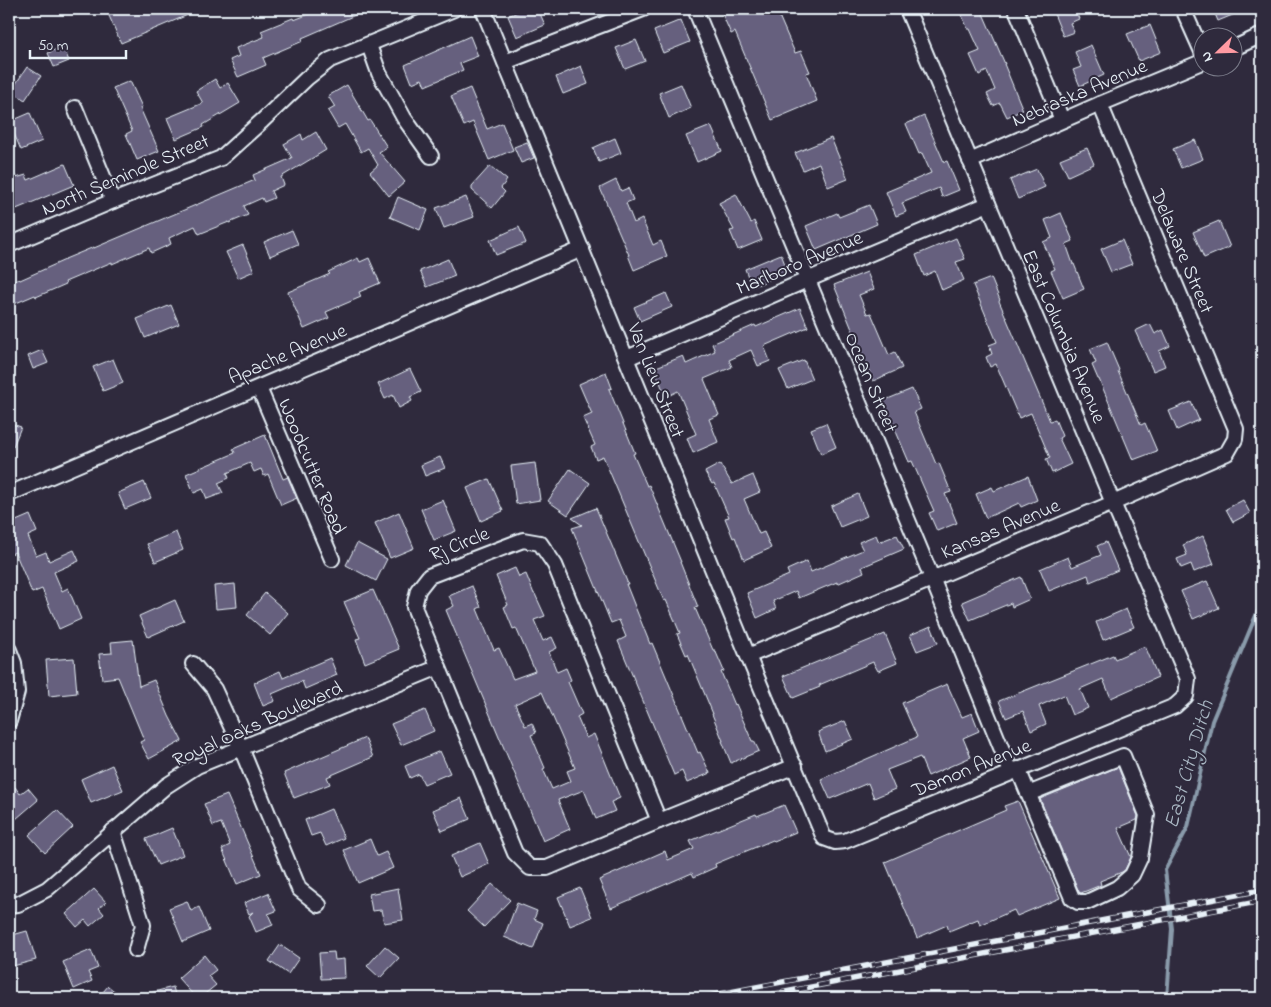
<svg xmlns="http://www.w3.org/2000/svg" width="1271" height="1007" font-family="'Indie Flower',sans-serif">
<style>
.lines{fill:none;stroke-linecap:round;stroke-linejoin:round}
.stream{stroke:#8a9bab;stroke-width:4}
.building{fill:#66607e;stroke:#e8f1f8;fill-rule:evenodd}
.minor-casing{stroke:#e8f1f8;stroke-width:18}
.minor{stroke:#2f2a3d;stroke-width:14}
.rail-casing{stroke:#e8f1f8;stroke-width:5.5}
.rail{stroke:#2f2a3d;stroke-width:4;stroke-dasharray:11;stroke-linecap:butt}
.labels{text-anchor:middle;stroke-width:4;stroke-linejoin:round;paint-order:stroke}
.street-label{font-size:20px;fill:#e8f1f8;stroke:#2f2a3d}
.water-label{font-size:21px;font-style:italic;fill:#aab8c4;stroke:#2f2a3d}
</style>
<rect width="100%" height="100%" fill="#2f2a3d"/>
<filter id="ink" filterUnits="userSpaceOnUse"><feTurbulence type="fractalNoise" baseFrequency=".02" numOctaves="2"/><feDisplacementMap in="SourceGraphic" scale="10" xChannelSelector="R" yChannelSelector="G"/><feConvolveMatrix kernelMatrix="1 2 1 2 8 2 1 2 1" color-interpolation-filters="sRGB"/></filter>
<g filter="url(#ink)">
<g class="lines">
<polyline class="stream" points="1167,998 1172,929 1165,870 1188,827 1212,721 1262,601"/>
</g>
<g class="building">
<polygon points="106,9 202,9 121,43"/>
<polygon points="322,9 369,9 302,38 303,41 263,58 266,65 238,77 230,60 239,56 236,48 264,37 261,31 293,18 294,20"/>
<polygon points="525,9 538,9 545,25 517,37 508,16"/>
<polygon points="720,9 776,9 795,53 801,51 810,72 806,73 817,101 772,120 735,32 731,34"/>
<polygon points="959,9 981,9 1005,64 1004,64 1023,110 1007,117 1000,103 993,106 987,94 995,90 987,71 979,75 970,55 980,51 970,29 968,29"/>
<polygon points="1052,9 1075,9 1079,19 1070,23 1074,32 1063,36"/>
<polygon points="1213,9 1247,9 1218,21"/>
<polygon points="681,20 690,42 663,53 654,31"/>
<polygon points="1150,25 1161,52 1139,61 1127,34"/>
<polygon points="470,36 478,56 460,63 463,70 425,86 422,79 412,83 405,65"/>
<polygon points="636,40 645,61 625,69 616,48"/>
<polygon points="1091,45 1104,75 1080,86 1073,70 1081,67 1075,52"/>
<polygon points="63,46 69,61 54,67 48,53"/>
<polygon points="581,66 588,84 563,94 556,77"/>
<polygon points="27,67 41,76 25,100 11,91"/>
<polygon points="215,79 220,88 228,83 240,103 203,125 204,127 176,139 167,118 203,103 196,91"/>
<polygon points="130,81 142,107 140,108 159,151 137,160 126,134 132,131 113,88"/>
<polygon points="681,84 691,108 669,118 659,93"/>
<polygon points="347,85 368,121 370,120 387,147 379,152 405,182 389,196 370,172 378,165 368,148 361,152 345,124 338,128 328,111 335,107 328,96"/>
<polygon points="470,88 487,129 502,123 513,150 489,160 473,122 464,126 451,96"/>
<polygon points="30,113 42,141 21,150 9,122"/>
<polygon points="924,116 944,162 947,161 959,190 942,197 939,188 902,203 906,212 896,216 886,192 931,173 922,153 919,154 906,124"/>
<polygon points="711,126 722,151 697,162 686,136"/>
<polygon points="316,132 326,150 281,177 284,185 271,191 274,198 264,202 262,198 244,206 248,215 229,223 229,222 199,234 195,226 169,238 171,244 151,253 149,248 112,264 112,262 65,282 66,284 36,297 35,295 9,306 9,283 19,279 20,280 65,260 65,259 94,247 94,248 255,180 253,175 292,158 284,144 301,134 303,140"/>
<polygon points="615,138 621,153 599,162 593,148"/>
<polygon points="831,138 848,179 828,187 819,163 803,170 795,153"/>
<polygon points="1195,140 1203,159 1181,168 1173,149"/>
<polygon points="527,142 534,158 521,163 514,147"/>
<polygon points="1087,148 1094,164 1068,176 1060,159"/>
<polygon points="9,160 16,178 26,175 28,180 65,164 74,185 9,212"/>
<polygon points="490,166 507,180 501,188 505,192 492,208 472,190 472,186"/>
<polygon points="1037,169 1045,187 1018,199 1010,180"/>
<polygon points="616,180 621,191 628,188 633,200 626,203 634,223 642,219 653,245 661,241 667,256 634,270 628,255 629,255 600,188"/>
<polygon points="736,194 751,223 754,221 762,240 738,250 730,231 734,230 719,203"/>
<polygon points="398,197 428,210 420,230 390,217"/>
<polygon points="466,197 474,217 444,228 436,208"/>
<polygon points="869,205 877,224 816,250 806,226 837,213 839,217"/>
<polygon points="1061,213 1073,241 1066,244 1073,264 1074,264 1084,289 1063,298 1051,271 1055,269 1043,242 1052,238 1045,220"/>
<polygon points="1219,221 1230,247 1204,258 1193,232"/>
<polygon points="519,227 526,243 496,255 490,240"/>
<polygon points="292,230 298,244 270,256 264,242"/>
<polygon points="956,238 965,259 956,262 964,280 942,290 935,271 924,276 916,255"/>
<polygon points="1122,240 1132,264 1111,272 1101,249"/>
<polygon points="243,245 254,271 238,278 226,252"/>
<polygon points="781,254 788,272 752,287 745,269"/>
<polygon points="358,258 360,262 369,258 380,283 359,292 361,297 326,312 329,318 304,329 288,292 330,274 328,272"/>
<polygon points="448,259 455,276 427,287 420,271"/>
<polygon points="867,272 874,289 859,295 867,314 871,313 889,355 895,352 902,368 873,381 834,285"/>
<polygon points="991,278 1000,300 999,301 1050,421 1055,419 1062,436 1059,438 1071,464 1052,473 1046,459 1050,458 1031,413 1019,418 996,364 990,367 986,357 992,354 989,345 997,342 973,285"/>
<polygon points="666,293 672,307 640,321 634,307"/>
<polygon points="171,305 179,324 145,338 137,319"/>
<polygon points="800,308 808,327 764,346 770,361 758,366 751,350 729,360 732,367 704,379 719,415 709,419 718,442 693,453 687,438 696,434 678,391 666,397 654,368 683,356 686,364 715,351 712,344 755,325 756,327"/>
<polygon points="1150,324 1155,334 1163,330 1170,346 1159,351 1165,366 1153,371 1135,331"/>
<polygon points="1107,342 1119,370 1118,371 1141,425 1145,423 1157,451 1133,460 1099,379 1098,379 1092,365 1096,363 1090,349"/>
<polygon points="42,350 48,363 33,369 28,356"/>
<polygon points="113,359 123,383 103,391 93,367"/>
<polygon points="804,360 812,379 788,389 779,370"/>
<polygon points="410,369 421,392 410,397 412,401 399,408 393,395 385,399 378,384"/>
<polygon points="606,372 612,388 609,389 635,453 633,454 647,486 649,485 681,562 680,562 698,607 695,608 713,650 715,650 724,671 721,672 735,705 736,704 752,741 754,741 759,751 731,763 722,741 723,741 712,714 713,714 688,654 686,655 677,634 680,633 666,600 664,601 603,456 596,459 591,447 595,445 583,418 592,414 579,384"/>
<polygon points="912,389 921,409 914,412 936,464 939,463 951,492 945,494 957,523 937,531 929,513 934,511 912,461 909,462 883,401"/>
<polygon points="1191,402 1199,420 1177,430 1169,411"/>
<polygon points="9,423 21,427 9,456"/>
<polygon points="826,423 836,447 821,454 811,429"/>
<polygon points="265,435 283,479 288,477 297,498 281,505 268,474 264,476 261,469 254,472 250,463 227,473 229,478 218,483 223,493 207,499 203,489 194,493 186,474 235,453 233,449"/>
<polygon points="440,457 445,468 425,476 421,465"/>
<polygon points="535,463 540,500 516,504 511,466"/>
<polygon points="720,464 732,484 753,475 760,492 744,499 759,534 764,532 771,548 744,560 735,537 733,538 725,518 729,517 714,483 712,484 705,472"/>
<polygon points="570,469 590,483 568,515 548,501"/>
<polygon points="1028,476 1037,500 1021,507 1019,503 986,518 976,494 992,487 994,491"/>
<polygon points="489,479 503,511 481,521 467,488"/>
<polygon points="144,482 151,498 125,509 118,493"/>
<polygon points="858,494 867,516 840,527 831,506"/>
<polygon points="443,500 456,531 434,540 421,509"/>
<polygon points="1243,500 1250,513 1233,522 1226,509"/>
<polygon points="596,508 628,584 626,584 650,644 652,643 698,753 700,752 710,773 687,783 682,771 674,775 618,641 626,637 619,620 611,623 572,528 582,525 572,518"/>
<polygon points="399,512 414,548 390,558 375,523"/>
<polygon points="30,515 37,532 28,536 36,556 46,552 49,561 74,550 79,561 54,572 62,591 68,588 81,619 59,629 42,589 32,593 15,552 9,555 9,524"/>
<polygon points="176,532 183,550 155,562 147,544"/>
<polygon points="876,535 879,542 897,535 904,549 862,567 864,572 837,584 837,582 799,598 796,591 773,601 776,609 757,618 747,593 789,575 787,570 807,561 811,572 863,550 859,542"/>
<polygon points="1203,536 1214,564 1194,572 1191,564 1181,568 1177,559 1187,555 1183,545"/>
<polygon points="1106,542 1118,570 1090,582 1088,575 1049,591 1040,569 1068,557 1072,567 1101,555 1097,546"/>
<polygon points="357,543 387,559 376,581 346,565"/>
<path d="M515 568 519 577 526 574 534 594H535L545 616 534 620 543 641 552 637 557 648 549 652 557 672 566 668 571 680 568 682 582 714 577 717 586 738 594 734 620 798 611 802 615 811 596 819 584 790 558 800 570 829 543 841 446 610 454 606 449 596 472 586 481 607 477 609 494 650 499 648 513 679 535 671 516 628 513 629 504 607 508 605 496 576ZM542 692 575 768 567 771 571 781 552 789 543 769 545 768 531 735 536 733 532 723 525 726 515 704Z"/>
<polygon points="1021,577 1030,599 1012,607 1011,603 970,620 962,602"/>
<polygon points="1207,581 1219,608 1193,619 1181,591"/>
<polygon points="235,584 237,607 216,609 214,586"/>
<polygon points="373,590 399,649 365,663 356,639 360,638 344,602"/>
<polygon points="265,593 288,613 270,635 247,615"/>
<polygon points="175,600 184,621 148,637 139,616"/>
<polygon points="1126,609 1134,627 1103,640 1096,622"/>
<polygon points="931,626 938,643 917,651 910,635"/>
<polygon points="885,634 897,663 878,671 873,662 819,685 820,687 793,698 783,676"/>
<polygon points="133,640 139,686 154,680 169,716 182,741 149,759 140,742 144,740 118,677 102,679 99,654 112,653 111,642"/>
<polygon points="1145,646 1158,677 1111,698 1103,679 1080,689 1088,708 1072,715 1064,695 1039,706 1046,724 1031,731 1023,711 1006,718 999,701 1113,655 1115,659"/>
<polygon points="74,658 77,693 49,696 46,660"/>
<polygon points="330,658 337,675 305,689 302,681 272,694 275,701 263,706 254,683 280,671 283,678"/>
<polygon points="947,684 962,717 972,713 979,731 963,738 971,757 928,776 920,757 887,770 895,789 874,798 868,783 830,799 821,779 917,737 902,703"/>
<polygon points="425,710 434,731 401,745 391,724"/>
<polygon points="845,721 853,739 825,751 818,732"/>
<polygon points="365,738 373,757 327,777 330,784 294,798 284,773"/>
<polygon points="440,751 450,773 424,784 419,774 410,778 405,766"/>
<polygon points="112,765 123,790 91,803 81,779"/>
<polygon points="1118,767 1138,816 1137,820 1118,828 1131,857 1125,870 1122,872 1100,881 1101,885 1081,893 1079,892 1040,799"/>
<polygon points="15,787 20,794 28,788 38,800 9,825 9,792"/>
<polygon points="227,795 261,874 237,884 222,849 230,845 221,823 213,826 204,804"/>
<polygon points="461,798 470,819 442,831 433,810"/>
<polygon points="1018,801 1060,898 1017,916 1014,910 980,925 978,919 949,931 947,925 917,938 885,862 1006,810 1004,806"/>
<polygon points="784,805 796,832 774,841 773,840 715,864 716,867 694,877 692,873 611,908 599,880 665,851 668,860 694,849 690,841 756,814 757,816"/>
<polygon points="331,809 344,838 326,846 320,833 311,836 305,820"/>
<polygon points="57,810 73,827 45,853 29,835"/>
<polygon points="172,828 183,855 158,865 146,839"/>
<polygon points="370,839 377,856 386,852 393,868 358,883 344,850"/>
<polygon points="480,843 489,864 460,877 451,856"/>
<polygon points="492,884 510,900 484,927 467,911"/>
<polygon points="398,888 403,920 384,923 381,910 372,911 369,894"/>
<polygon points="580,888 592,917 570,926 558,897"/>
<polygon points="94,889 106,902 99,908 104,914 90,926 85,920 77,927 66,914"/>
<polygon points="268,893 276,911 268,914 273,925 256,932 249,916 253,912 249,914 244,903"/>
<polygon points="187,901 191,911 199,907 209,931 183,942 169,908"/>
<polygon points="517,903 537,911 534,919 543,923 533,949 504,937"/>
<polygon points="27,931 36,960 9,967 9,936"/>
<polygon points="280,945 299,958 288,974 269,961"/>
<polygon points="385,946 399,958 380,978 367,966"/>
<polygon points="91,950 98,968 88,972 92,981 74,989 63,962"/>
<polygon points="334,952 335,960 344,959 345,978 321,979 319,953"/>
<polygon points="204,955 216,970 208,976 216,985 200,998 196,998 178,978"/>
<polygon points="108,986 123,998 98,998"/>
<polygon points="173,987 176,998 143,998 142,995"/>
</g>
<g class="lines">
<defs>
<g id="minor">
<polyline points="483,9 748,656 824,838 835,842 845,841 1175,706 1186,696 1188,679 1113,503 907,9"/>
<polyline points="695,9 932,578 1011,772"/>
<polyline points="1016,9 1062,120"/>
<polyline points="1183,9 1204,56"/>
<polyline points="369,45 379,73 404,118 431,156"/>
<polyline points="1234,48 1262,35"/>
<polyline points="505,62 643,9"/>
<polyline points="75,108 113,201"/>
<polyline points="970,161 1100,104 1204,61"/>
<polyline points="9,245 113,201 221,158 262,121 307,78 330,60 454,9"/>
<polyline points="627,358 807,280 988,204"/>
<polyline points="259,388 332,559"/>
<polyline points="9,494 582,249"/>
<polygon points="523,540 540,543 555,565 659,821 547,868 530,868 515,853 414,607 418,590 429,576"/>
<polyline points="9,650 14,663 17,692 9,721"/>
<polyline points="748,656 1113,503 1227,453 1235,439 1236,429 1100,104"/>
<polyline points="193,664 214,689 241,748 299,889 319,905"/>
<polyline points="1018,769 1072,898 1078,902 1087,902 1117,888 1132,875 1140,858 1147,815 1123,756 1028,794"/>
<polyline points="659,821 795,766"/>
<polyline points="113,831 143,925 136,950"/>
<polyline points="9,905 18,904 47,889 166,786 197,766 439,667"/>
</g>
</defs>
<use href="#minor" class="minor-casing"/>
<use href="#minor" class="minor"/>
<defs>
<g id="rail">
<polyline points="699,998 1262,890"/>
<polyline points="753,998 1262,901"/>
</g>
</defs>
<use href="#rail" class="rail-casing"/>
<use href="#rail" class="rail"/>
</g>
</g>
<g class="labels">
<g class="street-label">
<text transform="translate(1079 92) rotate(-23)" y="7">Nebraska Avenue</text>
<text transform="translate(125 174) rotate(-23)" y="7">North Seminole Street</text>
<text transform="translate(1183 251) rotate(67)" y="7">Delaware Street</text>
<text transform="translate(799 262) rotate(-23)" y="7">Marlboro Avenue</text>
<text transform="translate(1065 336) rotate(67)" y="7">East Columbia Avenue</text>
<text transform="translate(287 353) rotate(-23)" y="7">Apache Avenue</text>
<text transform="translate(657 380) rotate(68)" y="7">Van Lieu Street</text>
<text transform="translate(872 382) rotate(67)" y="7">Ocean Street</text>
<text transform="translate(313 466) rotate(67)" y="7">Woodcutter Road</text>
<text transform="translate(1000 528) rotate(-23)" y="7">Kansas Avenue</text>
<text transform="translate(459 543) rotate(-22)" y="7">Rj Circle</text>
<text transform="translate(257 723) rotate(-24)" y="7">Royal Oaks Boulevard</text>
<text transform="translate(971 767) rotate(-22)" y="7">Damon Avenue</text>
</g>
<g class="water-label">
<text transform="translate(1188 764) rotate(-74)" y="7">East City Ditch</text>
</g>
</g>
<rect width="1271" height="1007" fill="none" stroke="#2f2a3d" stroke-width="30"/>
<rect x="15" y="15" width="1241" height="977" fill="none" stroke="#e8f1f8" stroke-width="2" filter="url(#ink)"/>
<g transform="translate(1218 52) rotate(247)"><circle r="24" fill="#2f2a3d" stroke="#797a88"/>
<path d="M0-4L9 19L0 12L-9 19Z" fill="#ff9aa2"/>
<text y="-8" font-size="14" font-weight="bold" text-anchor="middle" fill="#e8f1f8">N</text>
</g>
<path d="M30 50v8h96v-8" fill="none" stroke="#e8f1f8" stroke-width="2.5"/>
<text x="38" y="50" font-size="15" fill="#e8f1f8" stroke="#2f2a3d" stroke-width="4" paint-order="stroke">50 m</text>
</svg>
